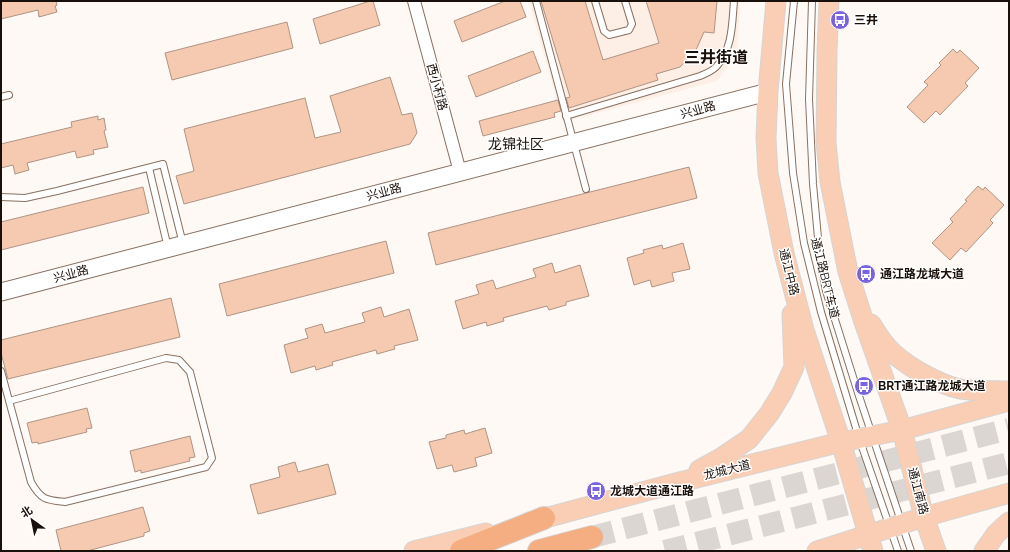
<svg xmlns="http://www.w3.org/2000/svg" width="1010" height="552" font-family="Raleway,'Noto Sans SC',sans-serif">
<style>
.built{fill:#fdeee6}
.building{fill:#f6cab0;stroke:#ae9485}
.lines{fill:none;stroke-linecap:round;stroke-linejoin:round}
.highway-tunnel{stroke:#dcd6d2;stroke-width:22;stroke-dasharray:22 11;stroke-linecap:butt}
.lane-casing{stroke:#887061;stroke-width:8}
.street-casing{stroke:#887061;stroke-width:14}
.secondary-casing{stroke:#887061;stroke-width:19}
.primary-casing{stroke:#d6d4d3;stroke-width:21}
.highway-casing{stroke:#d6d4d3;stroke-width:24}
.lane{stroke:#fff;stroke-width:6}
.street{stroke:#fff;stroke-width:12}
.secondary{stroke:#fff;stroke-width:17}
.primary{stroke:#f9ceb4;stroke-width:19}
.highway{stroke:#f5ad82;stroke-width:22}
.labels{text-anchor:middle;stroke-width:3;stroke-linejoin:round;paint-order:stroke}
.poi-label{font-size:12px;font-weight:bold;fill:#1a100b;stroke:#fff;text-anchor:start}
.street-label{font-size:12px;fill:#1a100b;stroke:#fff}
.quarter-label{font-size:14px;fill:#1a100b;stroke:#fff}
.district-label{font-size:16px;font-weight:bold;fill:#1a100b;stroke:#fff}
</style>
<rect width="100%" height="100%" fill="#fef9f5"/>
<polygon class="built" points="529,1 740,1 737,54 717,81 563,122"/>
<g class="building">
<polygon points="1,1 56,1 57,5 55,6 57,12 39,17 38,10 1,19"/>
<polygon points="370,1 373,1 380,25 320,44 313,19"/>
<polygon points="505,1 520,1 526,17 462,42 454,21"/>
<polygon points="541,1 585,1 603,60 659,43 646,1 717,1 714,33 704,32 696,50 680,67 656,74 658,80 569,108 566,98 570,97"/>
<polygon points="287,22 293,48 172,80 165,53"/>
<polygon points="953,49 957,53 960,50 979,68 965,83 968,86 940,115 936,111 924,123 907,107 928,85 924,82 941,65 939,63"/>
<polygon points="533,51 541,72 476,97 468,76"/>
<polygon points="390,77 402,115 412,113 417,133 410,144 184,204 176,176 194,171 184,129 305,98 315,138 341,132 330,96"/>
<polygon points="558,100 561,111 554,113 555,117 483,136 479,121"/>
<polygon points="98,116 98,120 104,118 106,130 104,131 108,147 93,150 94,154 77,158 75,151 27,163 29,170 15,174 13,165 1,168 1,144 72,127 71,122"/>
<polygon points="689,167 697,198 436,265 428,233"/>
<polygon points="978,186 983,190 985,187 1004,205 990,220 993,223 966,252 961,248 950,260 932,243 953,222 950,219 967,201 965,200"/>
<polygon points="143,187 149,213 1,250 1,222"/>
<polygon points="386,241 394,273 227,316 219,284"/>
<polygon points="683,243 690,269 672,273 674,281 652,287 650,280 634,285 627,258 644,253 643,250 662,245 663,249"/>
<polygon points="552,263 555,273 580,265 589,296 566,302 566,305 549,310 547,306 503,318 504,321 487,326 486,322 463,329 455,301 479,294 476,285 493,280 496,289 536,277 533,269"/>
<polygon points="171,298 180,337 8,379 1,353 1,340"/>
<polygon points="381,307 384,317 409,309 418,340 394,346 395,349 377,354 376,350 332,362 333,365 316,370 315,366 291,373 284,345 308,338 305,329 322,324 325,333 365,322 362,313"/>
<polygon points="87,408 92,428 86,429 87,432 38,444 38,442 32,443 27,423"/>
<polygon points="485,428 492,453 475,458 477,466 454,472 452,465 437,469 429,442 446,438 446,435 464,430 465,434"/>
<polygon points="190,436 195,457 189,458 190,461 141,473 141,470 135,472 130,451"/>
<polygon points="295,462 298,472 328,464 336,494 258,514 250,485 280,477 278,467"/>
<polygon points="143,507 150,531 144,533 144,536 87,551 61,551 56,530"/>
</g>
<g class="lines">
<g class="highway-tunnel">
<polyline points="592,537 1009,429"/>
<polyline points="665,551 1009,463"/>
</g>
<defs>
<g id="lane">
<polyline points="536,1 586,189"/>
<polyline points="595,1 604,31 609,35 629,30 632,24 625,1"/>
<polyline points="794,1 786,84 793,173 804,243 821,312 859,438 898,551"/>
<polyline points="812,1 809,99 813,184 820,259 826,291 859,396 911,551"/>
<polyline points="1,97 9,95"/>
<path d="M566 116 700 76C705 74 712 71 716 67 733 49 732 23 734 1"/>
<polyline points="149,168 168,248"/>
<polyline points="1,197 25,198 57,191 163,164 183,244"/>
<path d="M1 371 31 482C41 500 46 500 65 502L206 467 212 458 190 372 179 360 166 358 9 401"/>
</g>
<polyline id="street" points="414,1 460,172"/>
<polyline id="secondary" points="1,292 768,92"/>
<g id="primary">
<polyline points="776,1 768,92 766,138 768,173 784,253 804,330 841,442 873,551"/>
<polyline points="829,1 827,52 826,142 830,182 848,272 864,322 902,430 924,517 936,551"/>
<path d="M871 324C877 334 884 345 893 353 910 368 938 384 960 389 974 392 995 390 1009 391"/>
<polyline points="699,470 721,458 749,439 769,414 782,393 794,367 792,314"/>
<polyline points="530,522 676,483 841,442 902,430 1009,401"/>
<polyline points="414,551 486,533"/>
<polyline points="817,551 924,517 1009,493"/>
<polyline points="984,551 996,534 1009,522"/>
</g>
<g id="highway">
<polyline points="461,551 544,518"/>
<polyline points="539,551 592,537"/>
</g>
</defs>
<use href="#lane" class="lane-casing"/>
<use href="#street" class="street-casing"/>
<use href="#secondary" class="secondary-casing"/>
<use href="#primary" class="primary-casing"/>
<use href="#highway" class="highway-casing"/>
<use href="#lane" class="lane"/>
<use href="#street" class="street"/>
<use href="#secondary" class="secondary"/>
<use href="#primary" class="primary"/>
<use href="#highway" class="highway"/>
</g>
<defs>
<symbol id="bus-disc" viewBox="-11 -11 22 22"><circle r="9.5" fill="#7a63de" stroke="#fff"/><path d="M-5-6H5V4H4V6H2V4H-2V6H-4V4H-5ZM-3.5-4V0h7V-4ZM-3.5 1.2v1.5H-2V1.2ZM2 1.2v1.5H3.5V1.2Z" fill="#fff"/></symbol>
</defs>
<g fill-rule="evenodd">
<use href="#bus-disc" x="829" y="9" width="22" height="22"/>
<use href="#bus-disc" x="855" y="263" width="22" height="22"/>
<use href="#bus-disc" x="853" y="375" width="22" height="22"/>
<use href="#bus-disc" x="585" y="480" width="22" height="22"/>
</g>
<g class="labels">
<g class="poi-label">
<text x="854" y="24">三井</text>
<text x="880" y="278">通江路龙城大道</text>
<text x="878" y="390">BRT通江路龙城大道</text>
<text x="610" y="495">龙城大道通江路</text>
</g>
<g class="street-label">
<text transform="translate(437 87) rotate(75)" y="4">西小村路</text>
<text transform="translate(698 110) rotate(-15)" y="4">兴业路</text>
<text transform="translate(384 192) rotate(-15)" y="4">兴业路</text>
<text transform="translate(789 272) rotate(76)" y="4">通江中路</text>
<text transform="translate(71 274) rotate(-15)" y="4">兴业路</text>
<text transform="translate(825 278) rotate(76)" y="4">通江路BRT车道</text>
<text transform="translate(727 470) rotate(-14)" y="4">龙城大道</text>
<text transform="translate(918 491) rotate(75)" y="4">通江南路</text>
</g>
<g class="quarter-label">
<text x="516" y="149">龙锦社区</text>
</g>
<g class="district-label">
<text x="716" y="63">三井街道</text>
</g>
</g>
<rect width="1010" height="552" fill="none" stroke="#1a100b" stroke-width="4"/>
<g transform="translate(32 520) rotate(327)" stroke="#ffffff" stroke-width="3" paint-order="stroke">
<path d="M0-3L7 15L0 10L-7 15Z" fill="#1a100b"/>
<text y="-6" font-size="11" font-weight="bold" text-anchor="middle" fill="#1a100b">北</text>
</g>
</svg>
